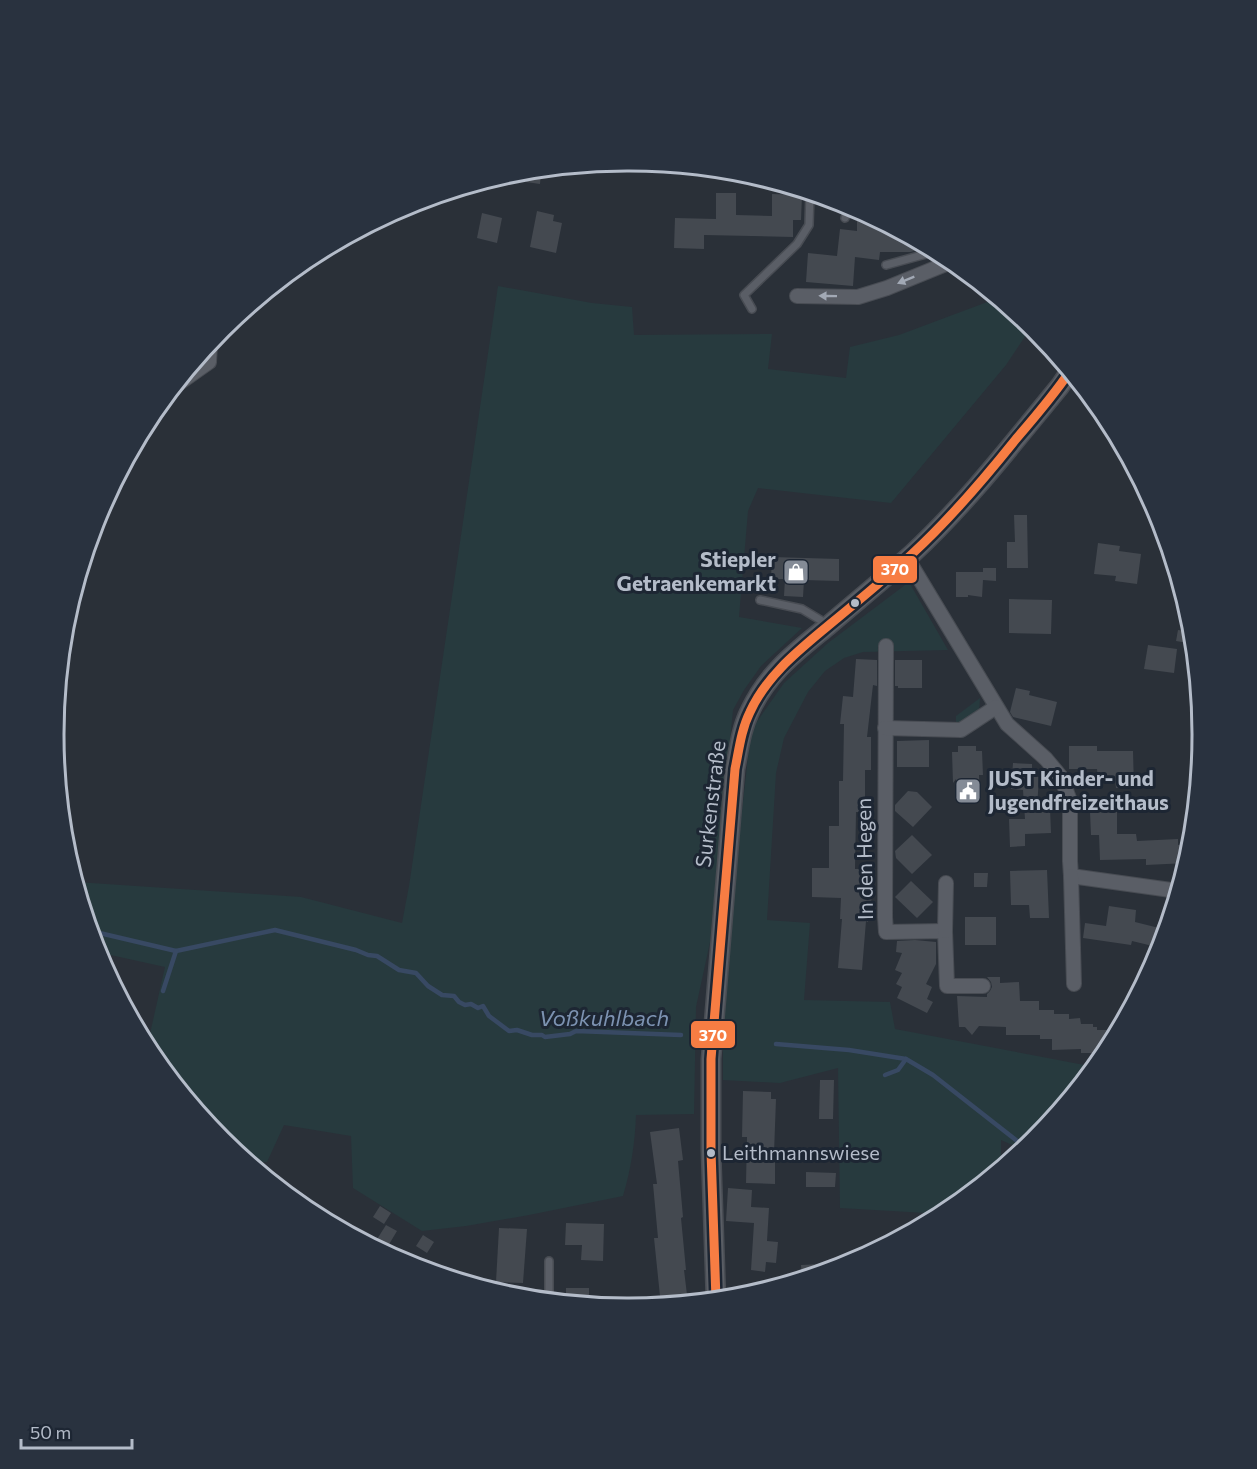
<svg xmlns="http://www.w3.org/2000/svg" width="1257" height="1469" font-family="Commissioner,sans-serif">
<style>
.green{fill:#273a3e}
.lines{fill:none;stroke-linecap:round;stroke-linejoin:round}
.stream{stroke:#384963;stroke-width:4.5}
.building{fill:#444950}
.lane-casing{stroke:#484c53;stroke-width:10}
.street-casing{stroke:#484c53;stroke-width:16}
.secondary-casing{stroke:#484c53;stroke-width:21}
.lane{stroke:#5a5e66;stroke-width:7}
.street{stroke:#5a5e66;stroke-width:14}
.secondary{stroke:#595d64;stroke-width:18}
.bus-1-casing{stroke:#1d2633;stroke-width:14}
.bus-1{stroke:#f77d43;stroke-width:9}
.oneway{fill:#a2a9b5}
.bus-dot{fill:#b4bcc9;stroke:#1d2633;stroke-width:2}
.labels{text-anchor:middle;stroke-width:6;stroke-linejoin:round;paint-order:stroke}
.bus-label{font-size:20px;fill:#b4bcc9;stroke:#1d2633;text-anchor:start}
.poi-label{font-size:21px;font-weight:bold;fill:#b4bcc9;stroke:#1d2633;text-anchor:end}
.street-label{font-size:21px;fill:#b4bcc9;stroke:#1d2633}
.water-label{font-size:22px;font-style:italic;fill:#7c92b1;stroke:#1d2633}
.rim{fill:none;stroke:#b4bcc9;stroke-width:3}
.line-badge{stroke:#1d2633;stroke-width:2}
.badge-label{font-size:16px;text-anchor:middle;font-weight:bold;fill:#fff}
</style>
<rect width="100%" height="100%" fill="#2a3038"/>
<g class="green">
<path d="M498 286 592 303 632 307 634 335 772 334 768 369 846 378 850 347 899 335 998 298 1032 326 1006 365 891 503 758 488 748 511 739 617 802 628 761 666 744 690 733 710 710 942 696 1007 694 1114 636 1115C635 1143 631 1169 623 1196L529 1215 466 1226 422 1231 353 1188 351 1136 284 1125 267 1162 249 1163 222 1140 151 1053 147 1047 165 967 97 952 76 882 301 897 402 923 409 886Z"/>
<polygon points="909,582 948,650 863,652 844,658 825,671 808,692 784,738 776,773 767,920 810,923 804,1000 890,1002 895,1029 1095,1067 1034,1141 1024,1150 1001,1140 1001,1168 947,1212 927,1223 926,1213 840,1208 838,1068 780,1083 723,1080 723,982 751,730 784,683 828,643"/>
<polygon points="980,698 979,713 963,723 956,723 956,716"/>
</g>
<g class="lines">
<g class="stream">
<polyline points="91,931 176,951 275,930 356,950 368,955 377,956 399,970 416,973 428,986 442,995 454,996 459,1002 465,1005 471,1004 478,1008 483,1006 489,1016 509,1031 517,1030 532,1035 542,1035 545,1037 570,1034 576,1031 681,1035"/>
<polyline points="163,991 176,951"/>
<polyline points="776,1044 849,1050 906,1059 933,1075 1026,1148"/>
<polyline points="885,1075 898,1070 906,1059"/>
</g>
</g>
<g class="building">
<polygon points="528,170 541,172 540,184 526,182"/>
<polygon points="716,193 736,193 736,215 772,216 772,194 802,195 801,220 793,220 793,237 704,235 704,249 674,248 675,218 716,219"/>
<polygon points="857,208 922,243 922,249 910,252 880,252 879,260 855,257 853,286 806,282 808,253 837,256 840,229 857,231"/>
<polygon points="537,211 554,215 553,221 562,223 556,253 530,247"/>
<polygon points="482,213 502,218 497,243 477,238"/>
<polygon points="1014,515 1027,515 1028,568 1007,568 1007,542 1015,542"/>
<polygon points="1098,543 1120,546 1119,551 1141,554 1137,584 1115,581 1116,576 1094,574"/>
<polygon points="772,557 839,559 839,581 804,580 803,597 784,596 785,579 771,579"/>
<polygon points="983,568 996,568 996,581 983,580 982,597 968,595 968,597 956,597 956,572 983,572"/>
<polygon points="1009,599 1052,600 1051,634 1009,633"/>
<polygon points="1178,630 1193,632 1194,644 1176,641"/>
<polygon points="1148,645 1177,649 1174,673 1144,669"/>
<polygon points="856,659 877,660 877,686 873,685 867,737 871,737 871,770 865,770 865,812 856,812 855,869 868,869 868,896 872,896 868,922 866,921 862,970 838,968 842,919 840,919 841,898 812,897 812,868 829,868 829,826 839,826 839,781 843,781 844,724 840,724 843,696 853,697"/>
<polygon points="895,660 922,660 922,688 898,688 898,686 895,686"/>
<polygon points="1016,688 1030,691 1029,695 1057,702 1051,726 1013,717 1010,712"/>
<polygon points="929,740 929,767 897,767 897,741"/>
<polygon points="958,746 976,746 976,751 982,751 983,775 979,775 980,798 957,798 956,779 953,783 952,752 958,752"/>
<polygon points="1069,746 1097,746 1097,751 1133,751 1134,788 1116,788 1115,780 1098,780 1097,769 1069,769"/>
<polygon points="1013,763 1032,764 1032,777 1039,777 1037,808 1050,808 1051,833 1025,834 1025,846 1010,847 1009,819 1025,819 1023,790 1011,789"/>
<polygon points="908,791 917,792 932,807 913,827 895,811 895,805"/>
<polygon points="1117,811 1117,834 1136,834 1137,841 1178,839 1178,845 1192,844 1187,863 1146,865 1146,859 1100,860 1099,835 1091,835 1090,812"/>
<polygon points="912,835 932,855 912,874 896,858 895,851"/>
<polygon points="1047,870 1049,918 1030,918 1029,905 1011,905 1010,871"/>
<polygon points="974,873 988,873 987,887 974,887"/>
<polygon points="911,881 933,902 917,918 895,897"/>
<polygon points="1109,906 1136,910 1135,922 1167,930 1161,948 1132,941 1131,945 1083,938 1085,923 1106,926"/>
<rect x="965" y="917" width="31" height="28"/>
<polygon points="915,940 936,942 936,964 926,984 932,987 927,999 933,1002 927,1013 897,998 902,987 896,984 902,973 895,970 902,953 896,952 897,941"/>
<polygon points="987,977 1000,977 1000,983 1019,982 1020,1001 1039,1001 1039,1010 1054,1010 1054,1014 1069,1014 1069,1019 1080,1018 1081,1024 1093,1024 1093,1027 1097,1027 1097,1030 1111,1030 1111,1033 1117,1033 1106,1054 1098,1063 1097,1053 1081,1053 1081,1049 1052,1050 1052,1039 1040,1039 1040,1035 1006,1035 1006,1027 979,1026 972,1035 965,1027 959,1027 957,996 987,997 987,994 990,991 992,987 991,982"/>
<polygon points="820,1080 834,1080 833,1119 819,1119"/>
<polygon points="743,1091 771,1092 771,1099 776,1099 774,1153 775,1153 775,1184 746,1183 747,1137 742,1137"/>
<polygon points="679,1128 683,1160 678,1161 683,1217 681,1218 686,1270 684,1270 688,1303 661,1306 654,1238 658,1238 653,1184 657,1184 650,1132"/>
<polygon points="806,1172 836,1173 835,1187 806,1187"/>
<polygon points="728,1188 752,1190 751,1207 769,1208 767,1241 778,1242 776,1263 766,1262 765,1272 751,1270 754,1223 726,1221"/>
<polygon points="380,1206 391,1213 384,1224 373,1217"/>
<polygon points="566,1223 604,1224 603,1261 581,1260 582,1245 565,1245"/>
<polygon points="386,1225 397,1231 385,1251 374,1244"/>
<polygon points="499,1228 527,1229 523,1283 496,1282"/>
<polygon points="423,1235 434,1242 427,1253 416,1246"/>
<polygon points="842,1263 842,1267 802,1279 801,1265"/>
<polygon points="566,1288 589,1288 589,1305 566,1303"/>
</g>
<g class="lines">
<defs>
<g id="lane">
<polyline points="845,218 850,205"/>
<polyline points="886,265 937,251"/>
<polyline points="752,309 744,295 797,244 809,225 810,192"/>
<polyline points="760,600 802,609 827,624"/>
<polyline points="549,1301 549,1261"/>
</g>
<g id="street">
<polyline points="797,296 858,297 887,288 953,261"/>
<polyline points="175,386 209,362 210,343"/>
<polyline points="907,558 1007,724 1046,759 1061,777 1070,801 1070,861 1071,876 1178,891"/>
<polyline points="886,646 885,917 886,932 945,931 947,986 983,986"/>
<polyline points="885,728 961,730 996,707"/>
<polyline points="1071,876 1074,984"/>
<polyline points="945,931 946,883"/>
</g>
<path id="secondary" d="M716 1300 711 1151V1059L735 769C739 749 741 729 750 711 768 672 797 651 829 625 857 601 885 578 912 554 967 503 1013 443 1060 386L1070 371"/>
</defs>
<use href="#lane" class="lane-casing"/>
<use href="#street" class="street-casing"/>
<use href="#secondary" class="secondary-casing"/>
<use href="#lane" class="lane"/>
<use href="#street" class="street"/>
<use href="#secondary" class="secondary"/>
<defs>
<path id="bus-1" d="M716 1300 711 1151V1059L735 769C739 750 741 730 750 712 767 675 798 651 829 625 857 602 885 579 912 554 950 519 984 479 1016 439 1035 417 1054 395 1070 371"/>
</defs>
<use href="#bus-1" class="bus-1-casing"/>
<use href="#bus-1" class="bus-1"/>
</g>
<defs><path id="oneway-solid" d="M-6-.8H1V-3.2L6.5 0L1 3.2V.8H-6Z" transform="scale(1.5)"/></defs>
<g class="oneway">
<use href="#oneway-solid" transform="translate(906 280) rotate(158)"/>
<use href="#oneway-solid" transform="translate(828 296) rotate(-179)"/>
</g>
<defs>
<symbol id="shop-square" viewBox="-11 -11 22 22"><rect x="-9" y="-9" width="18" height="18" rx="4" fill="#848b96" stroke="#1d2633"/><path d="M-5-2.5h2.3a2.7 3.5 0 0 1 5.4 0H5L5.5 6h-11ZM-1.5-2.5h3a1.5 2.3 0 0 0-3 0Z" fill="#fff"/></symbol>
<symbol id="civic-square" viewBox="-11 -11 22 22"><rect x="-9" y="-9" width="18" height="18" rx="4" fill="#848b96" stroke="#1d2633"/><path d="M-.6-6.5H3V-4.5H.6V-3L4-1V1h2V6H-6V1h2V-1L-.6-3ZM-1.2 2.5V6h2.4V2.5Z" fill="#fff"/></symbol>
</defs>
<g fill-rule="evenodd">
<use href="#shop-square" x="781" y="557" width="30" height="30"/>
<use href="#civic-square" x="953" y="776" width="30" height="30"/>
</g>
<g class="bus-dot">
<circle cx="855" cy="603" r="5"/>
<circle cx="711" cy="1153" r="5"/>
</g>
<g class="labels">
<g class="bus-label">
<text x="722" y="1160">Leithmannswiese</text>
</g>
<g class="poi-label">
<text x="776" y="567">Stiepler<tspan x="776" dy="24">Getraenkemarkt</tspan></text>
<text x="988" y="786" text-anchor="start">JUST Kinder- und<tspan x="988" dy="24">Jugendfreizeithaus</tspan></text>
</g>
<g class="street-label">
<text transform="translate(711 804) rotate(-83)" y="7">Surkenstraße</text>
<text transform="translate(865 859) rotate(-91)" y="7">In den Hegen</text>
</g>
<g class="water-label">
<text x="604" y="1026">Voßkuhlbach</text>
</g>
</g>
<path d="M0 0H1257V1469H0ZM627 171H629A563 563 0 0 1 1192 734V735A563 563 0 0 1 629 1298H627A563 563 0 0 1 64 735V734A563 563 0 0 1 627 171Z" fill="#29323f" fill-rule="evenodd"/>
<path class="rim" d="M627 171H629A563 563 0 0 1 1192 734V735A563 563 0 0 1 629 1298H627A563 563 0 0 1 64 735V734A563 563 0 0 1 627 171Z"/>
<g class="line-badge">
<rect x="872" y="555" width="46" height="29" rx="6" fill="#f77d43"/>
<rect x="690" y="1020" width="46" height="29" rx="6" fill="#f77d43"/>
</g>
<g class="badge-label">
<text x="895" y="575">370</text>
<text x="713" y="1041">370</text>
</g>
<path d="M21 1439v9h111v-9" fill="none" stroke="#b4bcc9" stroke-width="3"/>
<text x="30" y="1439" font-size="18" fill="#b4bcc9" stroke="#1d2633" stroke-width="4.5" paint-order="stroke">50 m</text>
</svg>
